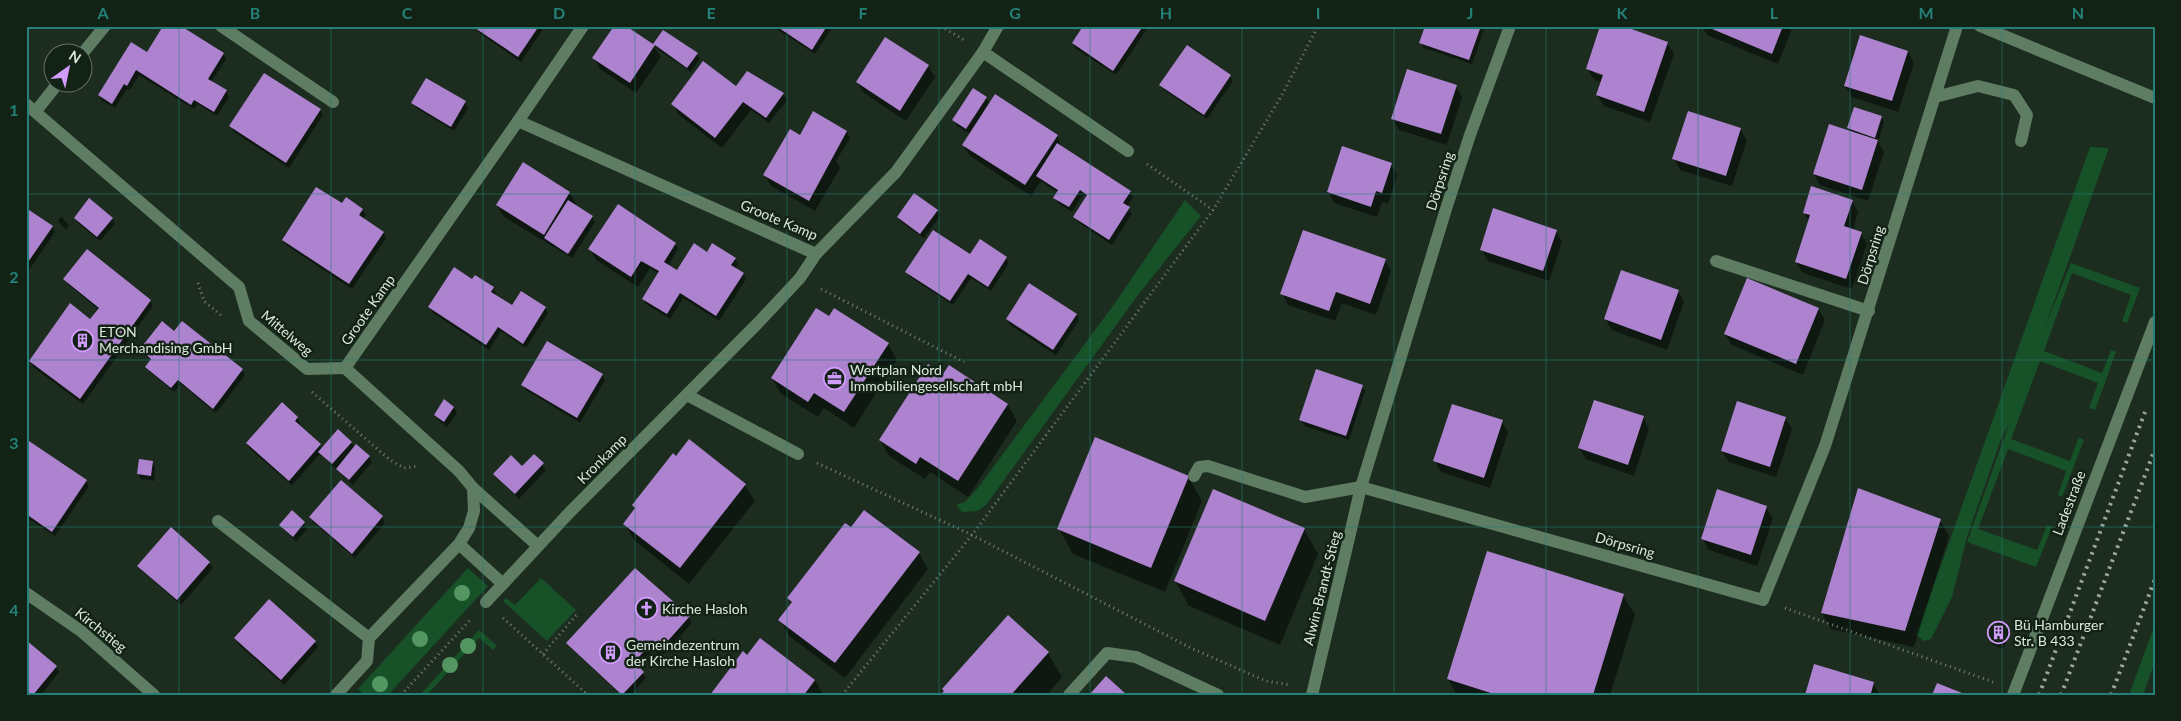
<svg xmlns="http://www.w3.org/2000/svg" width="2181" height="721" font-family="Lato,sans-serif">
<style>
.green{fill:#165128}
.shadow{fill:#0007;fill-rule:evenodd}
.building{fill:#ad82cf}
.lines{fill:none;stroke-linecap:round;stroke-linejoin:round}
.path{stroke:#748276;stroke-width:3;stroke-dasharray:1 4;stroke-linecap:butt}
.minor{stroke:#5e7d63;stroke-width:12}
.rail{stroke:#9ba99d;stroke-width:4;stroke-dasharray:2.5 5;stroke-linecap:butt}
.tree{fill:#549662}
.grid{fill:none;stroke:#248179;stroke-width:1;stroke-opacity:0.55}
.labels{text-anchor:middle;stroke-width:5;stroke-linejoin:round;paint-order:stroke}
.street-label{font-size:14px;fill:#dce7dd;stroke:#122315}
.poi-label{font-size:14px;fill:#dce7dd;stroke:#122315;text-anchor:start}
.neatline{fill:none;stroke:#248179;stroke-width:2}
.grid-label{font-size:16px;text-anchor:middle;font-weight:bold;fill:#248179}
</style>
<rect width="100%" height="100%" fill="#1c2d1f"/>
<g class="green">
<polygon points="2090,147 2109,148 2045,327 2071,263 2140,288 2127,323 2122,321 2131,295 2072,273 2044,351 2102,373 2111,350 2116,352 2095,410 2089,408 2098,383 2040,361 2011,439 2070,461 2079,437 2084,440 2062,497 2058,495 2066,471 2008,449 1978,529 2037,550 2047,525 2052,527 2036,567 1967,542 2009,424 2001,439 1967,537 1952,597 1931,639 1924,641 1916,635"/>
<polygon points="1185,200 1201,216 1138,295 986,505 978,511 962,512 956,505 965,502 977,489 1115,303"/>
<polygon points="468,568 488,586 388,695 364,695 358,689"/>
<polygon points="541,578 576,610 547,641 503,601 506,598 515,605"/>
<polygon points="2155,624 2155,661 2143,695 2129,695"/>
<polygon points="479,630 497,646 493,650 479,638 427,695 420,695"/>
</g>
<g class="shadow">
<polygon points="475,26 545,26 521,62 478,32"/>
<polygon points="624,26 658,49 655,44 697,54 700,59 691,72 654,47 661,57 636,93 600,69 594,58"/>
<polygon points="772,26 833,26 815,54"/>
<polygon points="1080,26 1149,26 1116,75 1076,49 1073,43 1083,28"/>
<polygon points="1426,26 1485,26 1472,64 1424,48 1421,43"/>
<polygon points="1702,26 1793,26 1778,64 1707,35"/>
<polygon points="886,39 928,66 935,77 906,121 864,93 857,82"/>
<path d="M1667 43 1674 54 1650 122 1604 106 1597 95 1602 82 1594 80 1587 68ZM1594 70 1608 78 1594 73Z"/>
<polygon points="1908,52 1914,63 1898,112 1852,97 1845,86"/>
<polygon points="148,54 223,54 226,59 211,82 226,91 229,97 217,116 198,104 194,109 139,75 130,90 127,89 115,108 102,101 99,95"/>
<polygon points="747,73 783,94 787,100 769,123 751,110 722,148 679,115 673,104 736,88"/>
<polygon points="1230,76 1233,81 1207,119 1164,90 1161,85"/>
<polygon points="1456,86 1462,97 1447,145 1399,130 1393,119"/>
<polygon points="986,98 990,104 1057,136 1062,148 1130,192 1133,197 1127,207 1132,214 1112,245 1078,222 1075,217 1087,197 1083,195 1072,212 1058,203 1055,198 1058,193 1041,181 1031,196 970,156 963,145 970,134 957,126 954,120"/>
<polygon points="465,102 468,108 454,131 416,108 413,103"/>
<polygon points="320,110 323,115 289,168 234,132 231,126"/>
<polygon points="814,113 847,132 850,138 836,161 840,168 815,211 771,186 765,175 803,139"/>
<polygon points="1881,117 1884,122 1878,142 1884,152 1868,201 1820,185 1814,174 1851,133 1848,128"/>
<polygon points="1740,129 1747,140 1732,186 1680,170 1674,159"/>
<polygon points="523,164 570,193 576,204 575,206 592,217 595,222 572,258 504,217 497,205"/>
<polygon points="1391,164 1397,175 1388,204 1382,202 1377,217 1334,203 1328,192"/>
<polygon points="1852,201 1858,212 1853,230 1861,233 1867,244 1852,289 1803,273 1796,262 1809,222 1804,212"/>
<polygon points="342,205 362,210 366,215 363,219 383,232 386,238 352,289 286,245 283,240"/>
<polygon points="26,210 52,227 55,232 27,273"/>
<polygon points="937,211 940,216 924,238 901,222 898,217"/>
<polygon points="61,216 69,225 66,230 58,221"/>
<polygon points="75,218 112,218 115,224 100,241 78,223"/>
<polygon points="1556,231 1562,242 1549,281 1488,261 1481,249"/>
<polygon points="675,244 678,249 668,266 677,272 707,254 735,259 738,264 735,269 743,273 746,279 719,321 683,298 670,319 646,304 643,299 659,274 650,268 638,287 596,260 590,249"/>
<polygon points="970,256 1006,258 1009,263 991,291 971,278 953,305 910,277 907,272"/>
<polygon points="1385,260 1391,271 1376,315 1342,303 1335,321 1288,305 1282,293"/>
<polygon points="65,279 150,300 153,306 83,404 33,367 30,361 90,321 99,310 68,284"/>
<polygon points="472,280 493,288 496,293 495,296 512,307 545,308 548,313 526,348 501,331 489,350 433,313 430,307"/>
<polygon points="1678,291 1684,302 1667,350 1612,330 1605,319"/>
<polygon points="1818,309 1825,320 1803,375 1732,345 1725,334"/>
<polygon points="1076,314 1079,320 1056,355 1010,325 1007,319"/>
<polygon points="829,318 888,344 897,360 854,428 824,408 818,417 781,394 772,378"/>
<polygon points="175,332 242,370 245,375 216,413 181,384 174,392 150,372 147,367 151,361 141,349"/>
<polygon points="949,367 1008,405 1017,421 968,497 930,472 925,479 889,456 880,440 944,376"/>
<polygon points="602,375 605,380 580,423 526,390 523,385"/>
<polygon points="1362,386 1365,391 1349,440 1304,426 1301,420"/>
<polygon points="454,407 457,413 447,427 438,420 435,415"/>
<polygon points="1643,417 1649,429 1634,476 1586,459 1579,448"/>
<polygon points="297,418 300,423 299,425 322,449 351,442 355,448 369,457 372,462 353,485 320,454 292,485 250,449 247,443"/>
<polygon points="1785,418 1792,429 1776,477 1729,462 1722,451"/>
<polygon points="1502,421 1508,432 1490,488 1441,472 1435,461"/>
<polygon points="26,440 86,481 89,486 55,536 26,517"/>
<polygon points="689,441 745,485 755,501 689,584 634,540 625,524 636,510 633,505"/>
<polygon points="534,455 546,470 519,499 495,474 522,468"/>
<polygon points="152,462 155,467 154,481 141,479 138,474"/>
<polygon points="1188,477 1202,501 1165,592 1073,554 1059,529"/>
<polygon points="341,482 382,517 385,523 355,558 313,522 310,517"/>
<polygon points="1766,507 1773,518 1757,566 1709,550 1702,538"/>
<polygon points="292,512 307,529 296,542 281,526"/>
<polygon points="1940,520 1949,536 1914,647 1831,629 1822,613"/>
<polygon points="171,529 209,563 213,568 181,605 142,571 139,566"/>
<polygon points="851,529 919,553 928,569 845,678 789,636 780,620 792,604 789,598"/>
<polygon points="1304,529 1318,554 1280,645 1189,606 1175,581"/>
<polygon points="1623,595 1635,615 1610,695 1457,695 1448,679"/>
<polygon points="689,617 692,623 661,657 653,650 637,667 646,678 631,695 621,695 571,648 568,643"/>
<polygon points="1008,617 1048,653 1062,677 1047,695 940,695"/>
<polygon points="2007,626 2010,632 2003,649 1993,645 1990,640"/>
<polygon points="235,639 315,642 318,647 284,685 238,644"/>
<polygon points="26,641 56,667 59,672 41,695 26,695"/>
<polygon points="747,657 815,680 823,695 711,695"/>
<polygon points="1873,683 1880,695 1806,695"/>
</g>
<g class="building">
<polygon points="163,26 181,26 224,53 208,79 227,90 214,112 194,100 191,105 136,70 127,86 124,84 112,104 98,95 131,42 147,52"/>
<polygon points="472,26 539,26 518,57"/>
<polygon points="614,26 626,26 653,44 663,30 698,53 687,68 655,45 630,83 592,58"/>
<polygon points="776,26 827,26 812,50"/>
<polygon points="1083,26 1143,26 1113,71 1072,43"/>
<polygon points="1425,26 1481,26 1469,60 1419,43"/>
<polygon points="1600,26 1623,26 1668,42 1644,112 1596,95 1603,75 1586,69"/>
<polygon points="1705,26 1783,26 1772,54"/>
<polygon points="1860,35 1908,51 1892,101 1844,86"/>
<polygon points="885,37 929,65 900,111 856,82"/>
<polygon points="1187,45 1231,75 1204,115 1159,85"/>
<polygon points="703,61 736,86 747,71 784,93 766,118 743,102 715,138 671,104"/>
<polygon points="1407,69 1457,85 1441,134 1391,119"/>
<polygon points="264,73 321,109 286,163 229,126"/>
<polygon points="426,78 466,101 451,127 411,103"/>
<polygon points="973,88 987,97 966,129 952,120"/>
<polygon points="995,94 1058,135 1025,185 962,145"/>
<polygon points="1854,107 1882,116 1875,138 1847,128"/>
<polygon points="813,111 847,131 809,201 763,175 790,129 800,135"/>
<polygon points="1688,111 1741,128 1726,176 1672,159"/>
<polygon points="1829,124 1878,140 1862,190 1813,174"/>
<polygon points="1057,143 1131,191 1123,203 1130,207 1109,240 1073,217 1087,195 1080,190 1069,207 1053,198 1058,190 1036,176"/>
<polygon points="1342,146 1392,163 1382,193 1376,191 1371,207 1327,192"/>
<polygon points="523,162 570,192 544,235 496,205"/>
<polygon points="1811,186 1853,200 1844,226 1862,232 1846,279 1795,262 1810,215 1803,213"/>
<polygon points="316,187 342,203 346,197 363,209 359,215 384,232 349,284 282,240"/>
<polygon points="914,193 938,210 920,234 897,217"/>
<polygon points="89,198 113,218 97,237 74,218"/>
<polygon points="568,200 593,216 568,254 544,238"/>
<polygon points="618,204 676,243 664,262 677,270 694,243 707,252 712,243 736,258 731,265 744,273 716,316 680,293 667,314 642,299 659,271 641,261 631,277 588,249"/>
<polygon points="26,208 53,226 26,265"/>
<polygon points="1493,208 1557,230 1543,271 1480,250"/>
<polygon points="933,230 970,254 980,239 1007,257 988,287 968,274 950,301 905,272"/>
<polygon points="1303,230 1386,259 1370,304 1336,292 1329,311 1280,294"/>
<polygon points="87,249 151,300 80,399 29,361 70,303 90,319 99,308 63,279"/>
<polygon points="454,267 472,279 475,275 494,287 491,292 512,305 521,291 546,307 523,344 498,327 486,345 428,307"/>
<polygon points="1621,270 1679,290 1661,340 1604,319"/>
<polygon points="1747,278 1819,308 1796,364 1724,334"/>
<polygon points="1029,283 1077,314 1053,350 1006,319"/>
<polygon points="816,308 829,316 834,308 889,343 844,412 814,393 808,402 771,378"/>
<polygon points="162,321 174,331 182,321 243,369 213,409 178,380 171,388 145,367 151,359 140,349"/>
<polygon points="547,341 603,374 577,418 521,385"/>
<polygon points="928,364 943,374 949,365 1008,404 958,481 920,457 916,464 879,440"/>
<polygon points="1316,369 1363,385 1346,436 1299,420"/>
<polygon points="444,399 454,407 444,422 434,415"/>
<polygon points="1594,400 1644,416 1628,465 1578,448"/>
<polygon points="1737,401 1786,417 1770,467 1721,451"/>
<polygon points="282,402 298,417 295,421 321,444 289,481 246,443"/>
<polygon points="1452,404 1503,420 1484,478 1433,461"/>
<polygon points="338,429 352,442 332,464 318,452"/>
<polygon points="1095,437 1189,476 1151,568 1057,529"/>
<polygon points="26,439 87,480 52,532 26,514"/>
<polygon points="689,439 746,484 680,568 623,524 635,508 632,505 673,453 676,456"/>
<polygon points="356,444 370,456 349,480 336,469"/>
<polygon points="534,454 544,463 515,494 493,474 511,455 522,466"/>
<polygon points="139,459 153,461 151,476 137,474"/>
<polygon points="341,480 383,516 352,554 309,517"/>
<polygon points="1858,488 1941,519 1905,631 1821,613"/>
<polygon points="1213,489 1305,528 1265,621 1174,581"/>
<polygon points="1717,489 1767,506 1751,555 1701,539"/>
<polygon points="292,510 305,522 293,537 279,525"/>
<polygon points="864,510 920,552 835,663 778,620 792,602 787,598 845,523 851,527"/>
<polygon points="171,527 210,562 177,600 137,566"/>
<polygon points="1487,551 1624,594 1593,695 1497,695 1447,679"/>
<polygon points="635,568 690,616 658,652 650,645 634,662 644,672 622,695 566,643"/>
<polygon points="269,599 316,641 281,680 234,638"/>
<polygon points="1008,615 1049,652 1011,695 940,695 944,691 942,689"/>
<polygon points="1996,621 2008,625 2000,644 1989,640"/>
<polygon points="760,638 815,680 804,695 710,695 743,651 747,655"/>
<polygon points="26,640 57,666 33,695 26,695"/>
<polygon points="1814,664 1874,682 1871,693 1877,695 1805,695"/>
<polygon points="1106,676 1127,695 1089,695"/>
<polygon points="1937,683 1967,695 1932,695"/>
</g>
<g class="lines">
<g class="path">
<polyline points="941,26 964,40"/>
<polyline points="1147,164 1213,210"/>
<polyline points="198,283 204,301 223,317"/>
<polyline points="821,289 964,362"/>
<polyline points="312,392 390,460 404,468 418,466"/>
<polyline points="817,463 972,535 1193,649 1266,681 1291,685"/>
<polyline points="1785,608 1993,682"/>
<polyline points="503,618 588,695"/>
<polyline points="543,654 578,613"/>
<polyline points="401,695 472,618"/>
<polyline points="842,695 972,535 1213,210 1282,95 1318,26"/>
</g>
<g class="minor">
<polyline points="221,26 333,102"/>
<polyline points="583,26 518,121 816,254"/>
<polyline points="1980,26 2155,98"/>
<polyline points="983,52 1128,151"/>
<polyline points="82,54 105,26"/>
<polyline points="1935,97 1978,86 2014,95 2027,115 2021,141"/>
<polyline points="26,104 239,287 249,321 307,369 345,368 459,471 473,488 474,511 469,528 459,544 369,638 367,661 336,695"/>
<polyline points="36,111 59,82"/>
<polyline points="1716,261 1869,311"/>
<polyline points="345,368 518,121"/>
<polyline points="687,395 798,454"/>
<polyline points="1194,476 1199,467 1208,466 1305,497 1361,487 1763,600 1825,446 1957,26"/>
<polyline points="473,488 538,546"/>
<polyline points="218,521 369,638"/>
<polyline points="459,544 503,584"/>
<polyline points="26,593 81,631 154,695"/>
<polyline points="486,602 570,512 758,323 800,278 816,254 896,172 983,52 998,26"/>
<polyline points="1069,695 1107,653 1136,657 1218,695"/>
<polyline points="1312,695 1361,487 1446,209 1470,135 1510,26"/>
<polyline points="2013,695 2155,322"/>
</g>
<g class="rail">
<polyline points="2039,695 2145,412"/>
<polyline points="2061,695 2155,449"/>
<polyline points="2111,695 2155,579"/>
</g>
</g>
<g class="tree">
<circle cx="462" cy="593" r="8"/>
<circle cx="420" cy="639" r="8"/>
<circle cx="468" cy="646" r="8"/>
<circle cx="450" cy="665" r="8"/>
<circle cx="380" cy="684" r="8"/>
</g>
<path class="grid" d="M179 26V695M331 26V695M483 26V695M635 26V695M787 26V695M939 26V695M1090 26V695M1242 26V695M1394 26V695M1546 26V695M1698 26V695M1850 26V695M2002 26V695M26 194H2155M26 360H2155M26 527H2155"/>
<defs>
<symbol id="building-ring" viewBox="-11 -11 22 22"><circle r="9.5" fill="#122315" stroke="#d29cfd" stroke-width="1.5"/><path d="M-4-6H4V6H1V3H-1V6H-4ZM-2.5-4.3h1.7v1.8h-1.7ZM.8-4.3h1.7v1.8H.8ZM-2.5-1h1.7V.8h-1.7ZM.8-1h1.7V.8H.8Z" fill="#d29cfd"/></symbol>
<symbol id="office-ring" viewBox="-11 -11 22 22"><circle r="9.5" fill="#122315" stroke="#d29cfd" stroke-width="1.5"/><path d="M-6-3h4V-5.5h4V-3h4V5H-6ZM-1-4.5V-3h2v-1.5ZM-6 0V1H6V0Z" fill="#d29cfd"/></symbol>
<symbol id="church-ring" viewBox="-11 -11 22 22"><circle r="9.5" fill="#122315" stroke="#d29cfd" stroke-width="1.5"/><path d="M-1.2-6h2.4v3.5h3.3v2.4h-3.3V6h-2.4V-.1h-3.3v-2.4h3.3Z" fill="#d29cfd"/></symbol>
</defs>
<g fill-rule="evenodd">
<use href="#building-ring" x="70" y="328" width="25" height="25"/>
<use href="#office-ring" x="822" y="366" width="25" height="25"/>
<use href="#church-ring" x="634" y="596" width="25" height="25"/>
<use href="#building-ring" x="1986" y="620" width="25" height="25"/>
<use href="#building-ring" x="598" y="640" width="25" height="25"/>
</g>
<g class="labels">
<g class="street-label">
<text transform="translate(1440 181) rotate(-72)" y="5">Dörpsring</text>
<text transform="translate(779 220) rotate(23)" y="5">Groote Kamp</text>
<text transform="translate(1871 255) rotate(-73)" y="5">Dörpsring</text>
<text transform="translate(368 310) rotate(-55)" y="5">Groote Kamp</text>
<text transform="translate(287 333) rotate(40)" y="5">Mittelweg</text>
<text transform="translate(602 459) rotate(-45)" y="5">Kronkamp</text>
<text transform="translate(2069 503) rotate(-69)" y="5">Ladestraße</text>
<text transform="translate(1625 545) rotate(16)" y="5">Dörpsring</text>
<text transform="translate(1322 588) rotate(-76)" y="5">Alwin-Brandt-Stieg</text>
<text transform="translate(101 630) rotate(39)" y="5">Kirchstieg</text>
</g>
<g class="poi-label">
<text x="99" y="337">ETON<tspan x="99" dy="16">Merchandising GmbH</tspan></text>
<text x="850" y="375">Wertplan Nord<tspan x="850" dy="16">Immobiliengesellschaft mbH</tspan></text>
<text x="662" y="614">Kirche Hasloh</text>
<text x="2014" y="630">Bü Hamburger<tspan x="2014" dy="16">Str. B 433</tspan></text>
<text x="626" y="650">Gemeindezentrum<tspan x="626" dy="16">der Kirche Hasloh</tspan></text>
</g>
</g>
<rect width="2181" height="721" fill="none" stroke="#122315" stroke-width="55"/>
<g transform="translate(68 68) rotate(33)"><circle r="24" fill="#122315" stroke="#637165"/>
<path d="M0-4L9 19L0 12L-9 19Z" fill="#d29cfd"/>
<text y="-8" font-size="14" font-weight="bold" text-anchor="middle" fill="#dce7dd">N</text>
</g>
<rect x="28" y="28" width="2126" height="666" class="neatline"/>
<g class="grid-label">
<text x="103" y="19">A</text>
<text x="255" y="19">B</text>
<text x="407" y="19">C</text>
<text x="559" y="19">D</text>
<text x="711" y="19">E</text>
<text x="863" y="19">F</text>
<text x="1015" y="19">G</text>
<text x="1166" y="19">H</text>
<text x="1318" y="19">I</text>
<text x="1470" y="19">J</text>
<text x="1622" y="19">K</text>
<text x="1774" y="19">L</text>
<text x="1926" y="19">M</text>
<text x="2078" y="19">N</text>
<text x="14" y="116">1</text>
<text x="14" y="283">2</text>
<text x="14" y="449">3</text>
<text x="14" y="616">4</text>
</g>
</svg>
